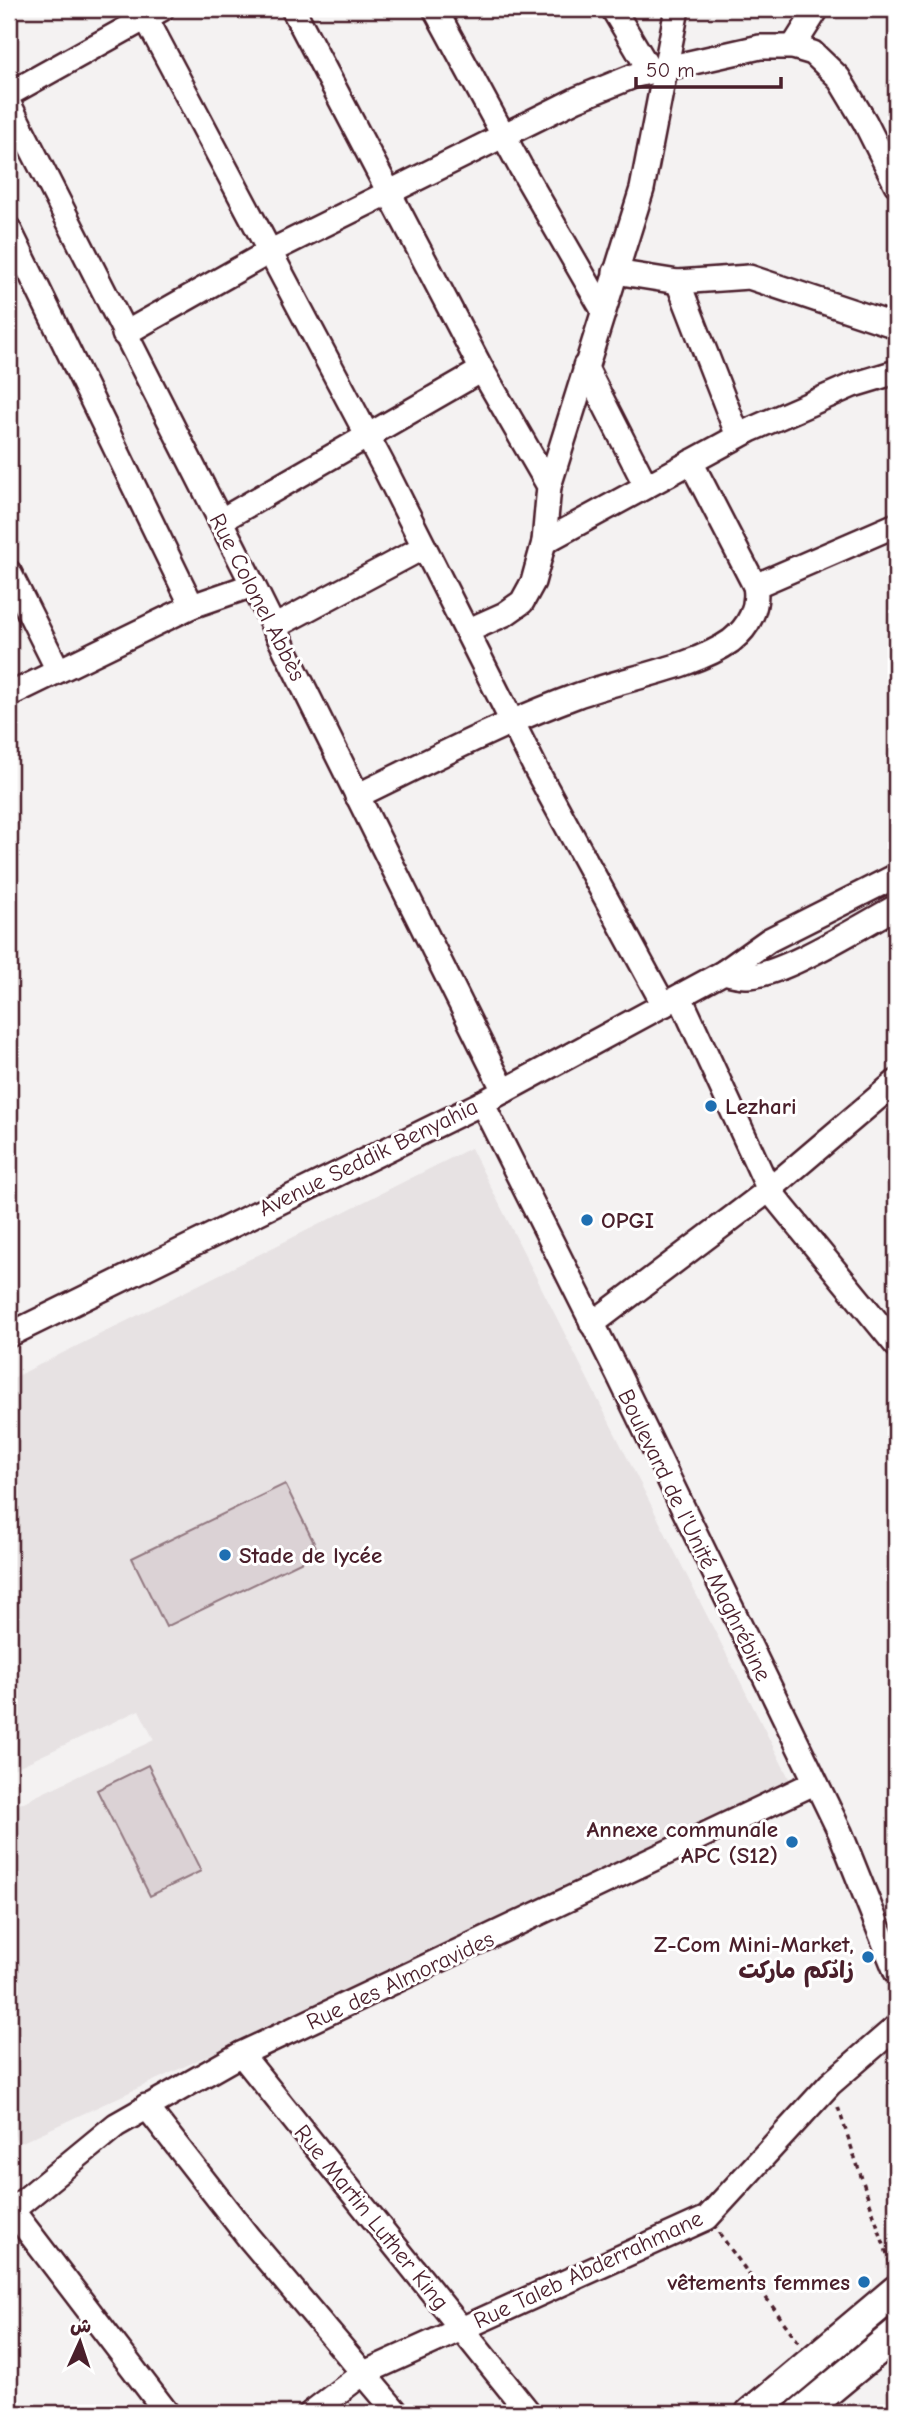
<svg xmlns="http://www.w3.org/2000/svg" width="905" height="2422" font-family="'Comic Neue','Playpen Sans Arabic',sans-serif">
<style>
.built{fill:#e7e2e3}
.green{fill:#dbd2d5;stroke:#927880;stroke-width:2}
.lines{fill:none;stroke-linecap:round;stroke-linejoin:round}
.minor-casing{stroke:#4a1f2b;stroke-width:28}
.major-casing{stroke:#4a1f2b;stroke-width:35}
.path{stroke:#4a1f2b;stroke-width:3.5;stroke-dasharray:5 5;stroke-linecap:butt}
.minor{stroke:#fff;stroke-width:23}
.major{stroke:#fff;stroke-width:30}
.poi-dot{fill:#1f6fb2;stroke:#fff;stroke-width:2.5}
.labels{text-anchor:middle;stroke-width:6;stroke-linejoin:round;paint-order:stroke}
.street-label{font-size:23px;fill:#4a1f2b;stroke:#fff}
.poi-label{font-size:23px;font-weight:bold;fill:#4a1f2b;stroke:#fff;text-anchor:start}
</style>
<rect width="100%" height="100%" fill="#f4f2f2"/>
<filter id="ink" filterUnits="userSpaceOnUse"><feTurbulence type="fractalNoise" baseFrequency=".0143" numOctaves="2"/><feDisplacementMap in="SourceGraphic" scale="14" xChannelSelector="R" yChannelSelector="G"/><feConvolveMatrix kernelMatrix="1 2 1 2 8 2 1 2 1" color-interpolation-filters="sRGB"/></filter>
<g filter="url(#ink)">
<polygon class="built" points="471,1148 792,1784 18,2144 9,2124 9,1809 154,1740 139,1710 9,1771 9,1380"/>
<g class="green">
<polygon points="285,1484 319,1553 166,1627 132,1558"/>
<polygon points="148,1765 201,1871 150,1896 97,1790"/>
</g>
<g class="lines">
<defs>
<g id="minor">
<polyline points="293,9 482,370 549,486 544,542 533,582 522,602 505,614 467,631"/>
<polyline points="435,9 520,166 603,310"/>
<polyline points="613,9 650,71"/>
<polyline points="146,18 385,469 537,771 664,1005"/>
<polyline points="793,47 817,9"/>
<polyline points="9,94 162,9"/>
<polyline points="9,104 253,585 504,1091"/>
<polyline points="9,229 192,606"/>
<polyline points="615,272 678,282 749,277 896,326"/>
<polyline points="678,282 738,436"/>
<polyline points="124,334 269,252 577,99 636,75 760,47 793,47 813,53 838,77 865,122 896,184"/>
<polyline points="585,366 646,486"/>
<polyline points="549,486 642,189 677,9"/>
<polyline points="220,521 482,370"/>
<polyline points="544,542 750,430 853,385 896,372"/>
<polyline points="9,572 58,670"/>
<polyline points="755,586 896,525"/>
<polyline points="274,627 424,547"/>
<polyline points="9,695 192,606 253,585"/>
<path d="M357 796C429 761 500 724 576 696 621 679 693 668 731 641 749 627 759 607 755 586L691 462"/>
<path d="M724 972C731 974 739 976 746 976 779 978 864 924 896 907"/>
<polyline points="680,997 769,1190 896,1345"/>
<polyline points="482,1103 619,1376 840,1832 896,1972"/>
<polyline points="592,1324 769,1190 896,1082"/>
<polyline points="9,1335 482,1103 724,972 769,940 896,876"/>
<polyline points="241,2054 529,2413"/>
<polyline points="146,2106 249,2238 397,2413"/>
<polyline points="12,2210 167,2413"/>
<polyline points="9,2213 116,2125 241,2054 814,1783"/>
<polyline points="311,2413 362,2374 707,2218 830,2084 896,2027"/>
</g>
<g id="major">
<polyline points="751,2413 896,2291"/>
<polyline points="801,2413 896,2334"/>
</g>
</defs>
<use href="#minor" class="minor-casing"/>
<use href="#major" class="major-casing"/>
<g class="path">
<polyline points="838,2107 892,2269"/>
<polyline points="719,2233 799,2343"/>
</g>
<use href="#minor" class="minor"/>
<use href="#major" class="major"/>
</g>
</g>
<g class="poi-dot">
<circle cx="711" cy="1106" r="7"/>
<circle cx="587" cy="1220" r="7"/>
<circle cx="225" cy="1555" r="7"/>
<circle cx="792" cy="1842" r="7"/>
<circle cx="868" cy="1957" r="7"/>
<circle cx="864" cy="2282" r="7"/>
</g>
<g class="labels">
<g class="street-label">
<text transform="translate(258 597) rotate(63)" y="8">Rue Colonel Abbès</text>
<text transform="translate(368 1157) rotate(-26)" y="8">Avenue Seddik Benyahia</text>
<text transform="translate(695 1535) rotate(64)" y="8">Boulevard de l'Unité Maghrébine</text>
<text transform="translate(400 1980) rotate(-25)" y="8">Rue des Almoravides</text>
<text transform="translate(372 2217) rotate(51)" y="8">Rue Martin Luther King</text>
<text transform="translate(588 2269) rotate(-25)" y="8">Rue Taleb Abderrahmane</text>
</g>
<g class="poi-label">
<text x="725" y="1114">Lezhari</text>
<text x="601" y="1228">OPGI</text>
<text x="239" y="1563">Stade de lycée</text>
<text x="778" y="1837" text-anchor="end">Annexe communale<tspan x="778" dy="26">APC (S12)</tspan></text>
<text x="854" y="1952" text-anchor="end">Z-Com Mini-Market,<tspan x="854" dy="26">زادُكم ماركت</tspan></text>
<text x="850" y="2290" text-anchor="end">vêtements femmes</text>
</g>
</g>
<rect width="905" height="2422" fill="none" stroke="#fff" stroke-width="35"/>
<rect x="18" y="18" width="870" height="2387" fill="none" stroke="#4a1f2b" stroke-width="2.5" filter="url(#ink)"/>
<g transform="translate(80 2342) rotate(3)" stroke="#ffffff" stroke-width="5" paint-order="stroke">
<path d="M0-5L12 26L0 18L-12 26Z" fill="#4a1f2b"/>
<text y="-10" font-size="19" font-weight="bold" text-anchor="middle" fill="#4a1f2b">ش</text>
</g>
<path d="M636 77v10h145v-10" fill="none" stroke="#4a1f2b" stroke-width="3.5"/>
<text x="646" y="77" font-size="21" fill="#4a1f2b" stroke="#ffffff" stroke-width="5" paint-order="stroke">50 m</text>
</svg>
